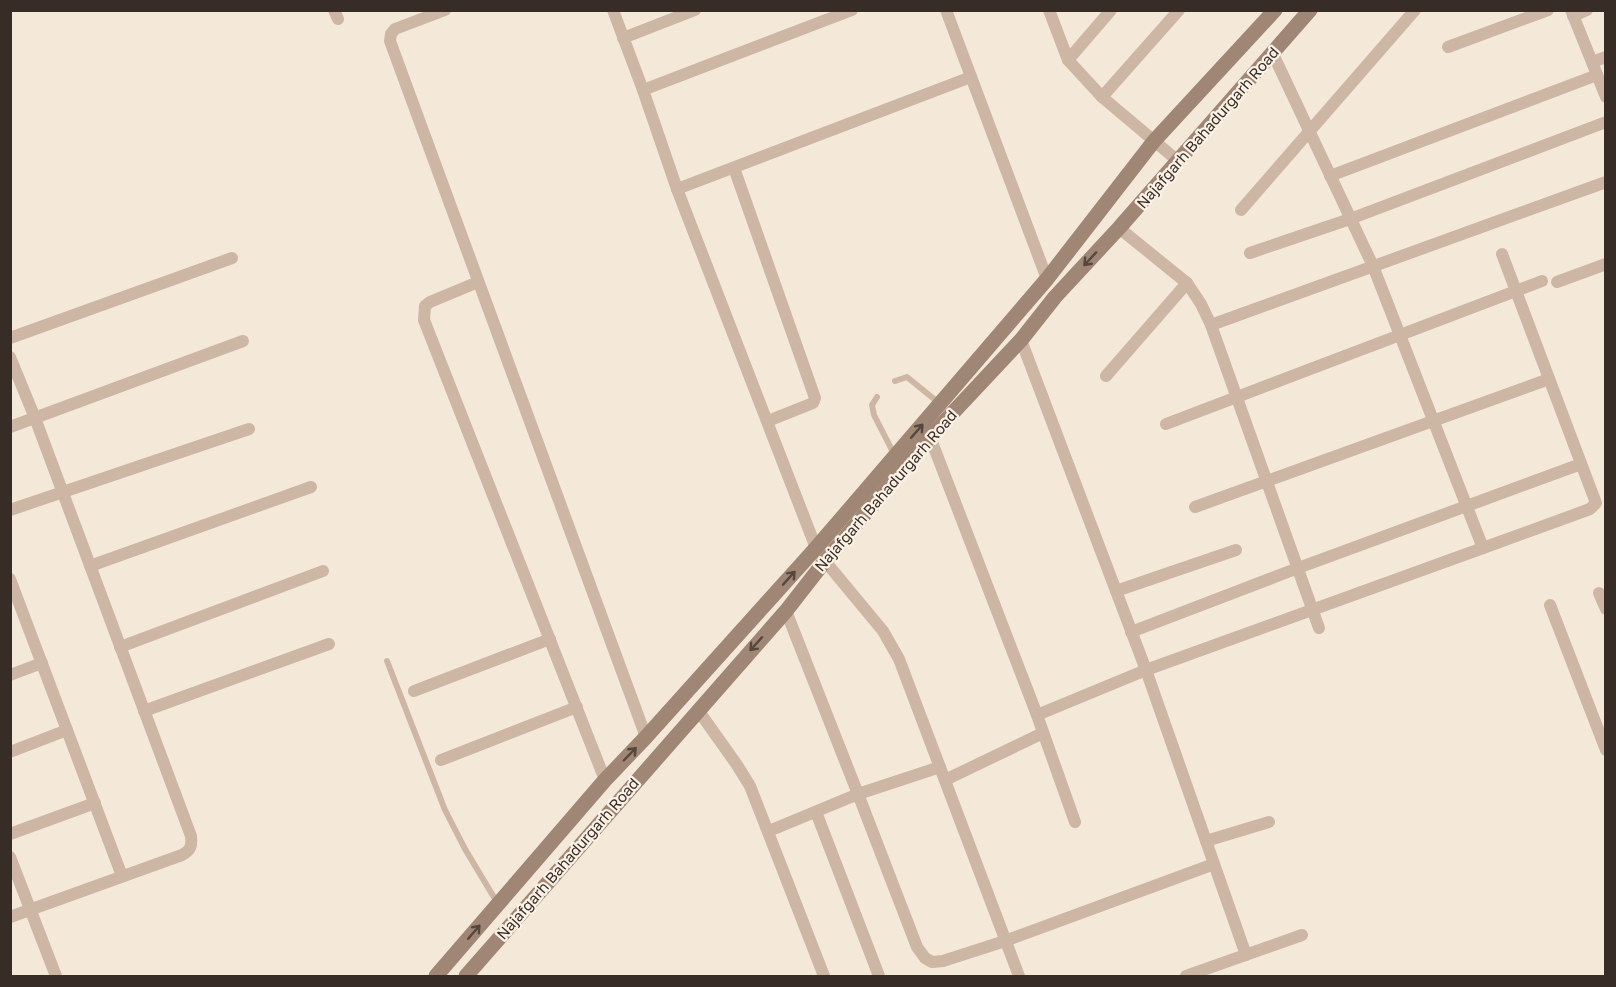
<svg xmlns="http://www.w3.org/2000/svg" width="1616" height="987" font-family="'Golos Text',sans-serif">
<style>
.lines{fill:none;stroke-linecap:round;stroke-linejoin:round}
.lane{stroke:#cdb7a4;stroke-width:6}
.street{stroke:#cdb7a4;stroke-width:12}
.secondary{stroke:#a08675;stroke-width:15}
.oneway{stroke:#56473e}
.labels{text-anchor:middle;stroke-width:4.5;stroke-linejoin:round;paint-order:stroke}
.street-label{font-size:15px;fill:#372c26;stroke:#fbf2e6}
</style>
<rect width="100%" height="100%" fill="#f4e8d9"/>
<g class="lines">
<g class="lane">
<polyline points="895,381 907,377 939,403"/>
<polyline points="877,397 872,405 874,415 895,456"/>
<polyline points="387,661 445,810 465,849 498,904"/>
</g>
<g class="street">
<polyline points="334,10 338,19"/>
<polyline points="445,10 395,29 391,34 390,41 646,737"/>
<polyline points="613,10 643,90 677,189 816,548 825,561 883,631 899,659 1019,976"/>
<polyline points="946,10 1047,279"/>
<polyline points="1049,10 1068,60 1102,97 1178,161"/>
<polyline points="1571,10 1606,97"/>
<polyline points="1573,16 1587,10"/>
<polyline points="623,38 695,10"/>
<polyline points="1448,47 1548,10"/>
<polyline points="1068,60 1111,10"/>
<polyline points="1592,62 1606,57"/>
<polyline points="643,90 852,10"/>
<polyline points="1102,97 1179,10"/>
<polyline points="734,168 815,398 813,403 768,421"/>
<polyline points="1330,176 1597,75"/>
<polyline points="677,189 971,77"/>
<polyline points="1241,210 1415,10"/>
<polyline points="1119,228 1187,283 1201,304 1211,325 1319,628"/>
<polyline points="1250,253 1350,219 1606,122"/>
<polyline points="478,282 430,302 425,306 424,320 605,780"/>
<polyline points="1557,282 1606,264"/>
<polyline points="1211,325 1606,182"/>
<polyline points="10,338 232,258"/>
<polyline points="1021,340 1146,670 1246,955"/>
<path d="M10 357 35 418 191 836C192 846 191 850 182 855L10 917"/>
<polyline points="1106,376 1187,283"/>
<polyline points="1166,424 1542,281"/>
<polyline points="10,427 243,341"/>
<polyline points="930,437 1037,715 1075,822"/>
<polyline points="1195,507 1549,379"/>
<polyline points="10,510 249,429"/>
<polyline points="1483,548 1590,509 1596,503 1502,254"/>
<polyline points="90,566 311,487"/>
<polyline points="10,579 122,876"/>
<polyline points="1116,591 1236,550"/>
<polyline points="1599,593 1606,609"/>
<polyline points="1550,605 1606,750"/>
<polyline points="786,611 860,799 917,947 925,958 932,962 943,961 1005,941 1214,864"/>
<polyline points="1131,632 1298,568 1581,464"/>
<polyline points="120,647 323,571"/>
<polyline points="10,675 42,663"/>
<polyline points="414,691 550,639"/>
<polyline points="698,710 737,765 750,786 824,976"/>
<polyline points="144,711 329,644"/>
<polyline points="1037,715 1146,670 1483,548 1373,266 1273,54"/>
<polyline points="10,752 67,730"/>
<polyline points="441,760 577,707"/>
<polyline points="945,780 1043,733"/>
<polyline points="816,812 879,976"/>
<polyline points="769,831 858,794 940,767"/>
<polyline points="10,834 95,803"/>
<polyline points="1206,841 1269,822"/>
<polyline points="10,857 56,976"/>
<polyline points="1186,976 1302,935"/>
</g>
<g class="secondary">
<polyline points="436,976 605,780 646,737 816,548 1047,279 1154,141 1275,10"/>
<polyline points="466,976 786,611 825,561 930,437 1021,340 1055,297 1119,228 1310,10"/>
</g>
</g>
<defs><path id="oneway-shaft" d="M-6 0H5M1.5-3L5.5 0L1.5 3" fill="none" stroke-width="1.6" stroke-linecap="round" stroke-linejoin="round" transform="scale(1.5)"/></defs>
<g class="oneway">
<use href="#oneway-shaft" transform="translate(1090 259) rotate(133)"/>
<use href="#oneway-shaft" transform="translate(917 431) rotate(-49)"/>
<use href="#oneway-shaft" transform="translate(789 578) rotate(-48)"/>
<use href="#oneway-shaft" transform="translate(756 644) rotate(132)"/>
<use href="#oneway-shaft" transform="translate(630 754) rotate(-46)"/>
<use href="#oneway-shaft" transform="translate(474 932) rotate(-49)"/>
</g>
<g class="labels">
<g class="street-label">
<text transform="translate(1208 128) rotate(-49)" y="5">Najafgarh Bahadurgarh Road</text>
<text transform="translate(886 491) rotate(-49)" y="5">Najafgarh Bahadurgarh Road</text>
<text transform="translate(568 859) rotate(-49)" y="5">Najafgarh Bahadurgarh Road</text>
</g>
</g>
<rect width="1616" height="987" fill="none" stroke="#372c26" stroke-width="24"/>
</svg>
